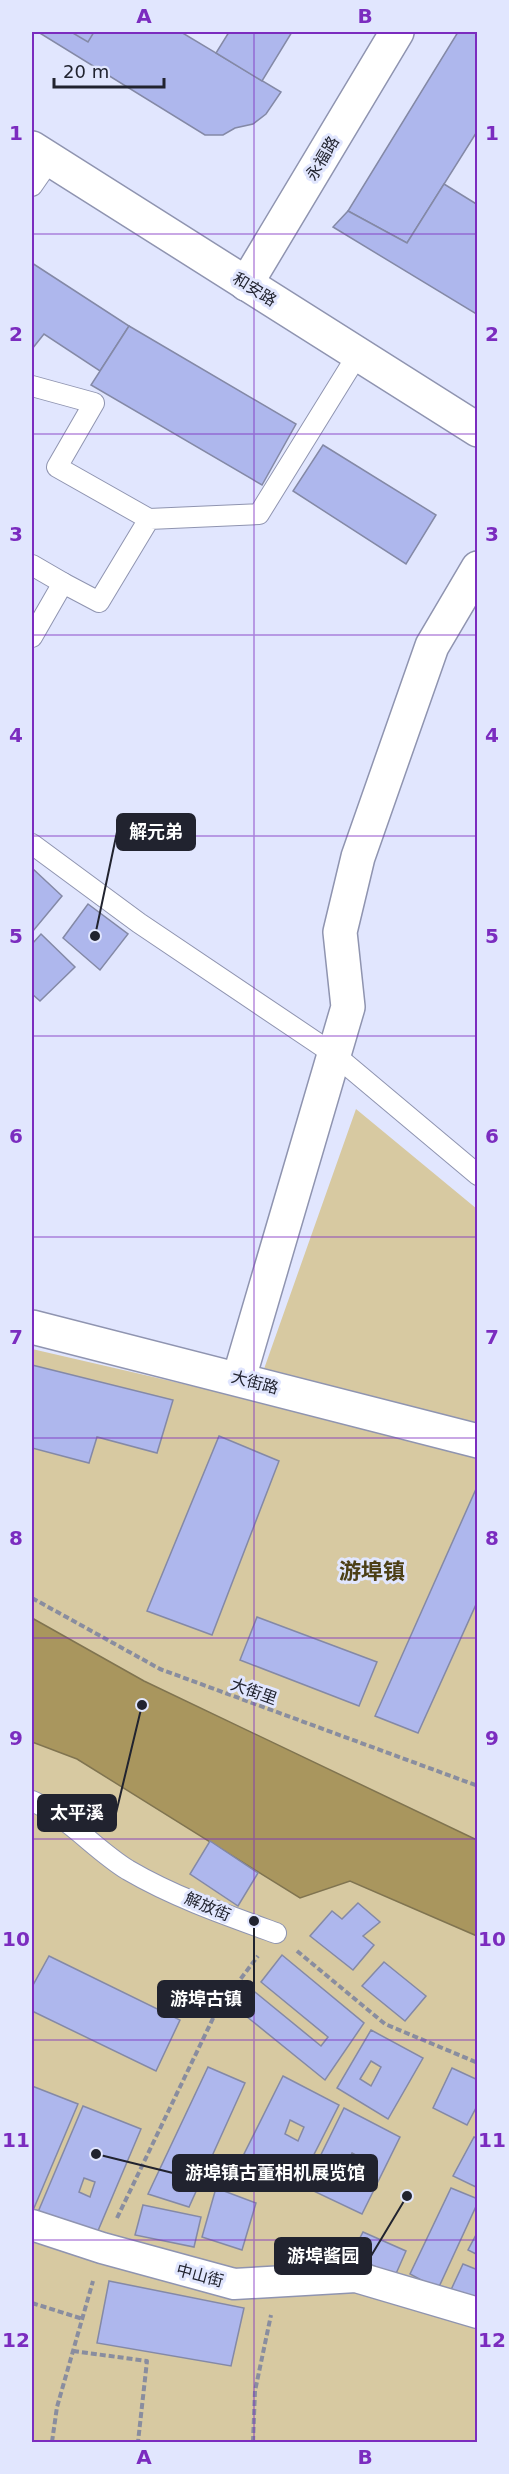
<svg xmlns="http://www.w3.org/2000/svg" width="509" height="2474" font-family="'DejaVu Sans','Noto Sans SC',sans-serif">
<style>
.green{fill:#d7c9a1}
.water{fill:#a9965e;stroke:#807450;stroke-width:1.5}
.building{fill:#aeb7ed;stroke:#8489a6;stroke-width:1.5;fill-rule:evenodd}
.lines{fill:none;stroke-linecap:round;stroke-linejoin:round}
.service-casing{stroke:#8f94b0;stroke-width:22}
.pedestrian-casing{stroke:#8f94b0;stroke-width:33}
.minor-casing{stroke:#8f94b0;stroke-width:36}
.tertiary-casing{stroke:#8f94b0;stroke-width:36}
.secondary-casing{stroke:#8f94b0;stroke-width:36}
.path{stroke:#898d9f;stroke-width:4;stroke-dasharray:6 3;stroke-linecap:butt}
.service{stroke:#fff;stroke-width:20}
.pedestrian{stroke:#fff;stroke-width:30}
.minor{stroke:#fff;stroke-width:33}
.tertiary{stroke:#fff;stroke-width:33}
.secondary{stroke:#fff;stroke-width:33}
.grid{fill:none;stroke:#7b2cbf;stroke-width:1.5;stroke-opacity:0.55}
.labels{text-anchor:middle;stroke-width:6;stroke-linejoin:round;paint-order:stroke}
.street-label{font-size:16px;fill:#21232f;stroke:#e1e6fe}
.district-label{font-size:22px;font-weight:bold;fill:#4c3f16;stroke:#e1e6fe}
.leader{fill:none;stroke:#21232f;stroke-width:2}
.callout-dot{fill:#21232f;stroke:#e1e6fe;stroke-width:2}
.callout{fill:#21232f;stroke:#21232f;stroke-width:2}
.callout-label{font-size:18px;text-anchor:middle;font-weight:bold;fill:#fff}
.neatline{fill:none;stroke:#7b2cbf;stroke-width:2}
.grid-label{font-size:20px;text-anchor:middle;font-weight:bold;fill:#7b2cbf}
</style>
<rect width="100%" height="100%" fill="#e1e6fe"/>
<polygon class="green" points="356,1109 477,1209 477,2442 32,2442 32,1349 253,1400"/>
<polygon class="water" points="32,1618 144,1681 477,1840 477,1936 350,1881 300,1898 77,1759 32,1742"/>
<g class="building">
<polygon points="38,32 181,32 281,92 266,114 253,124 235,128 223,135 205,135"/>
<polygon points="71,32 94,32 88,42"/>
<polygon points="229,32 292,32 262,81 216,53"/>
<polygon points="458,32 478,32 478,130 407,243 348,211"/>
<polygon points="444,184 478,205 478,315 333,227 348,211 407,243"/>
<polygon points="32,263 129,326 100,371 44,334 32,349"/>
<polygon points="129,326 296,424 262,485 91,385"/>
<polygon points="323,445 436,515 406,564 293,491"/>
<polygon points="32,868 62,896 33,931 32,929"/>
<polygon points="88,904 128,934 100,970 63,938"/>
<polygon points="41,934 75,967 40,1001 32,994 32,944"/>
<polygon points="32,1365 173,1400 157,1453 97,1437 89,1463 32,1448"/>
<polygon points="219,1436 279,1461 212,1635 147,1611"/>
<polygon points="476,1489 478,1600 418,1733 375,1716"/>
<polygon points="257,1617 377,1662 359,1706 240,1660"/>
<polygon points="210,1841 258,1873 238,1906 190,1874"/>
<polygon points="358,1903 380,1922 363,1936 374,1945 353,1970 310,1936 332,1911 342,1919"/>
<polygon points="282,1955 364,2023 325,2080 241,2012 255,1992 321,2046 328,2037 261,1982"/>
<polygon points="49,1956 180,2020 156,2071 32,2011 32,1987"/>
<polygon points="384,1962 426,1996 405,2021 362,1986"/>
<path d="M371 2030 423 2058 388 2119 337 2088ZM371 2061 381 2067 371 2086 360 2079Z"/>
<polygon points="208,2067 245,2083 189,2207 148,2194"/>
<polygon points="452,2068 478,2080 478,2104 467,2125 433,2108"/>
<path d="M283 2076 339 2105 300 2182 244 2154ZM290 2120 304 2127 298 2141 285 2134Z"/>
<polygon points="32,2086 78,2104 34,2208 32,2207"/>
<path d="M83 2106 141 2129 97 2233 38 2212ZM84 2178 95 2182 90 2197 79 2192Z"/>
<path d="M344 2108 400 2137 362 2214 305 2187ZM352 2153 365 2160 359 2174 346 2167Z"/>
<polygon points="474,2137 478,2139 478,2188 453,2176"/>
<polygon points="216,2188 256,2203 242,2250 202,2237"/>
<polygon points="451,2188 478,2199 478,2202 438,2289 410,2274"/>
<polygon points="143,2205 201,2217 194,2247 135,2235"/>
<polygon points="478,2231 478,2255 468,2250"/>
<polygon points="363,2232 406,2251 395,2276 351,2255"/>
<polygon points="463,2264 478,2270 478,2303 450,2292"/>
<polygon points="109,2281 244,2308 231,2366 97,2343"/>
</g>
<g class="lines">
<defs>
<g id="service">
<polyline points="32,186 50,160"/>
<polyline points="32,386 94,403 57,467 149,519"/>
<polyline points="32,565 63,583"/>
<polyline points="32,637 63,583 99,602 149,519 259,514 358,354"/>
<polyline points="32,844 139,923 335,1055 478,1175"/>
<path d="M32 1801C69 1817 94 1849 128 1870 174 1897 226 1915 276 1933"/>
</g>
<polyline id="pedestrian" points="32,2225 102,2248 234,2284 356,2277 478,2313"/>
<polyline id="minor" points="239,1378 348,1007 340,932 358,857 432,646 478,568"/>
<polyline id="tertiary" points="32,1327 478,1441"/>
<g id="secondary">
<polyline points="32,148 478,430"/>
<polyline points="246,284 397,32"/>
</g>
</defs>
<use href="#service" class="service-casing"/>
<use href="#pedestrian" class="pedestrian-casing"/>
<use href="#minor" class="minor-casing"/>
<use href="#tertiary" class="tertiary-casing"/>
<use href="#secondary" class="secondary-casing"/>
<g class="path">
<polyline points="32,1598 160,1669 478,1786"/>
<polyline points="297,1951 385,2024 478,2063"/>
<polyline points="117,2218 217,2010 258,1956"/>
<polyline points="32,2303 83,2319"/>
<polyline points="73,2351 147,2361 138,2442"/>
<polyline points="52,2442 57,2407 93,2281"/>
<polyline points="253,2442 255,2391 271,2315"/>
</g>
<use href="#service" class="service"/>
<use href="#pedestrian" class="pedestrian"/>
<use href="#minor" class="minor"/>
<use href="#tertiary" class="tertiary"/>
<use href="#secondary" class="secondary"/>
</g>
<path class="grid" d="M254 32V2442M32 234H478M32 434H478M32 635H478M32 836H478M32 1036H478M32 1237H478M32 1438H478M32 1638H478M32 1839H478M32 2040H478M32 2240H478"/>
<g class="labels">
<g class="street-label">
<text transform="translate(322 158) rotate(-59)" y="6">永福路</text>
<text transform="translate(255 289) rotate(32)" y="6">和安路</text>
<text transform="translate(255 1382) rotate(15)" y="6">大街路</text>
<text transform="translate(254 1691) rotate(20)" y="6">大街里</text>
<text transform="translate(208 1906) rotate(23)" y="6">解放街</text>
<text transform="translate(200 2275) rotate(15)" y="6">中山街</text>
</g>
<g class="district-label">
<text x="372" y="1579">游埠镇</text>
</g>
</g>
<path class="leader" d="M95 936L117 832M142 1705L116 1813M254 1921L254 1999M96 2154L173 2173M407 2196L371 2256"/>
<g class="callout-dot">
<circle cx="95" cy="936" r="6"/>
<circle cx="142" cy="1705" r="6"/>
<circle cx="254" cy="1921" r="6"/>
<circle cx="96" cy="2154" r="6"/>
<circle cx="407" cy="2196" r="6"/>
</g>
<g class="callout">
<rect x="117" y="814" width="78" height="36" rx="6"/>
<rect x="38" y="1795" width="78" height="36" rx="6"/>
<rect x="158" y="1981" width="96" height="36" rx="6"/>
<rect x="173" y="2155" width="204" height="36" rx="6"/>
<rect x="275" y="2238" width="96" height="36" rx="6"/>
</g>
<g class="callout-label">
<text x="156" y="838">解元弟</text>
<text x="77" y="1819">太平溪</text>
<text x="206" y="2005">游埠古镇</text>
<text x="275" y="2179">游埠镇古董相机展览馆</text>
<text x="323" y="2262">游埠酱园</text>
</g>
<rect width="509" height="2474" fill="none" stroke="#e1e6fe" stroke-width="66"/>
<path d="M54 78v9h110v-9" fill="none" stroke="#21232f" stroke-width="3"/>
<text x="63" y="78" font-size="18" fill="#21232f" stroke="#e1e6fe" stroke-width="4.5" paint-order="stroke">20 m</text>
<rect x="33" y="33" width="443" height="2408" class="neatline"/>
<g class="grid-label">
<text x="144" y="23">A</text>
<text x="365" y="23">B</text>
<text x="16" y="140">1</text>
<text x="492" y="140">1</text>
<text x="16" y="341">2</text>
<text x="492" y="341">2</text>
<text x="16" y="541">3</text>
<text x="492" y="541">3</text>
<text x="16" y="742">4</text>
<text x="492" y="742">4</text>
<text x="16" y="943">5</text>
<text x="492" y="943">5</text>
<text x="16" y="1143">6</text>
<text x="492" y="1143">6</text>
<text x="16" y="1344">7</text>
<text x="492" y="1344">7</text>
<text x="16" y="1545">8</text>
<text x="492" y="1545">8</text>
<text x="16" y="1745">9</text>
<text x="492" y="1745">9</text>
<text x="16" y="1946">10</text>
<text x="492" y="1946">10</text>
<text x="16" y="2147">11</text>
<text x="492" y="2147">11</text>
<text x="16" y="2347">12</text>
<text x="492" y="2347">12</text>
<text x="144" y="2464">A</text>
<text x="365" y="2464">B</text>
</g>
</svg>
